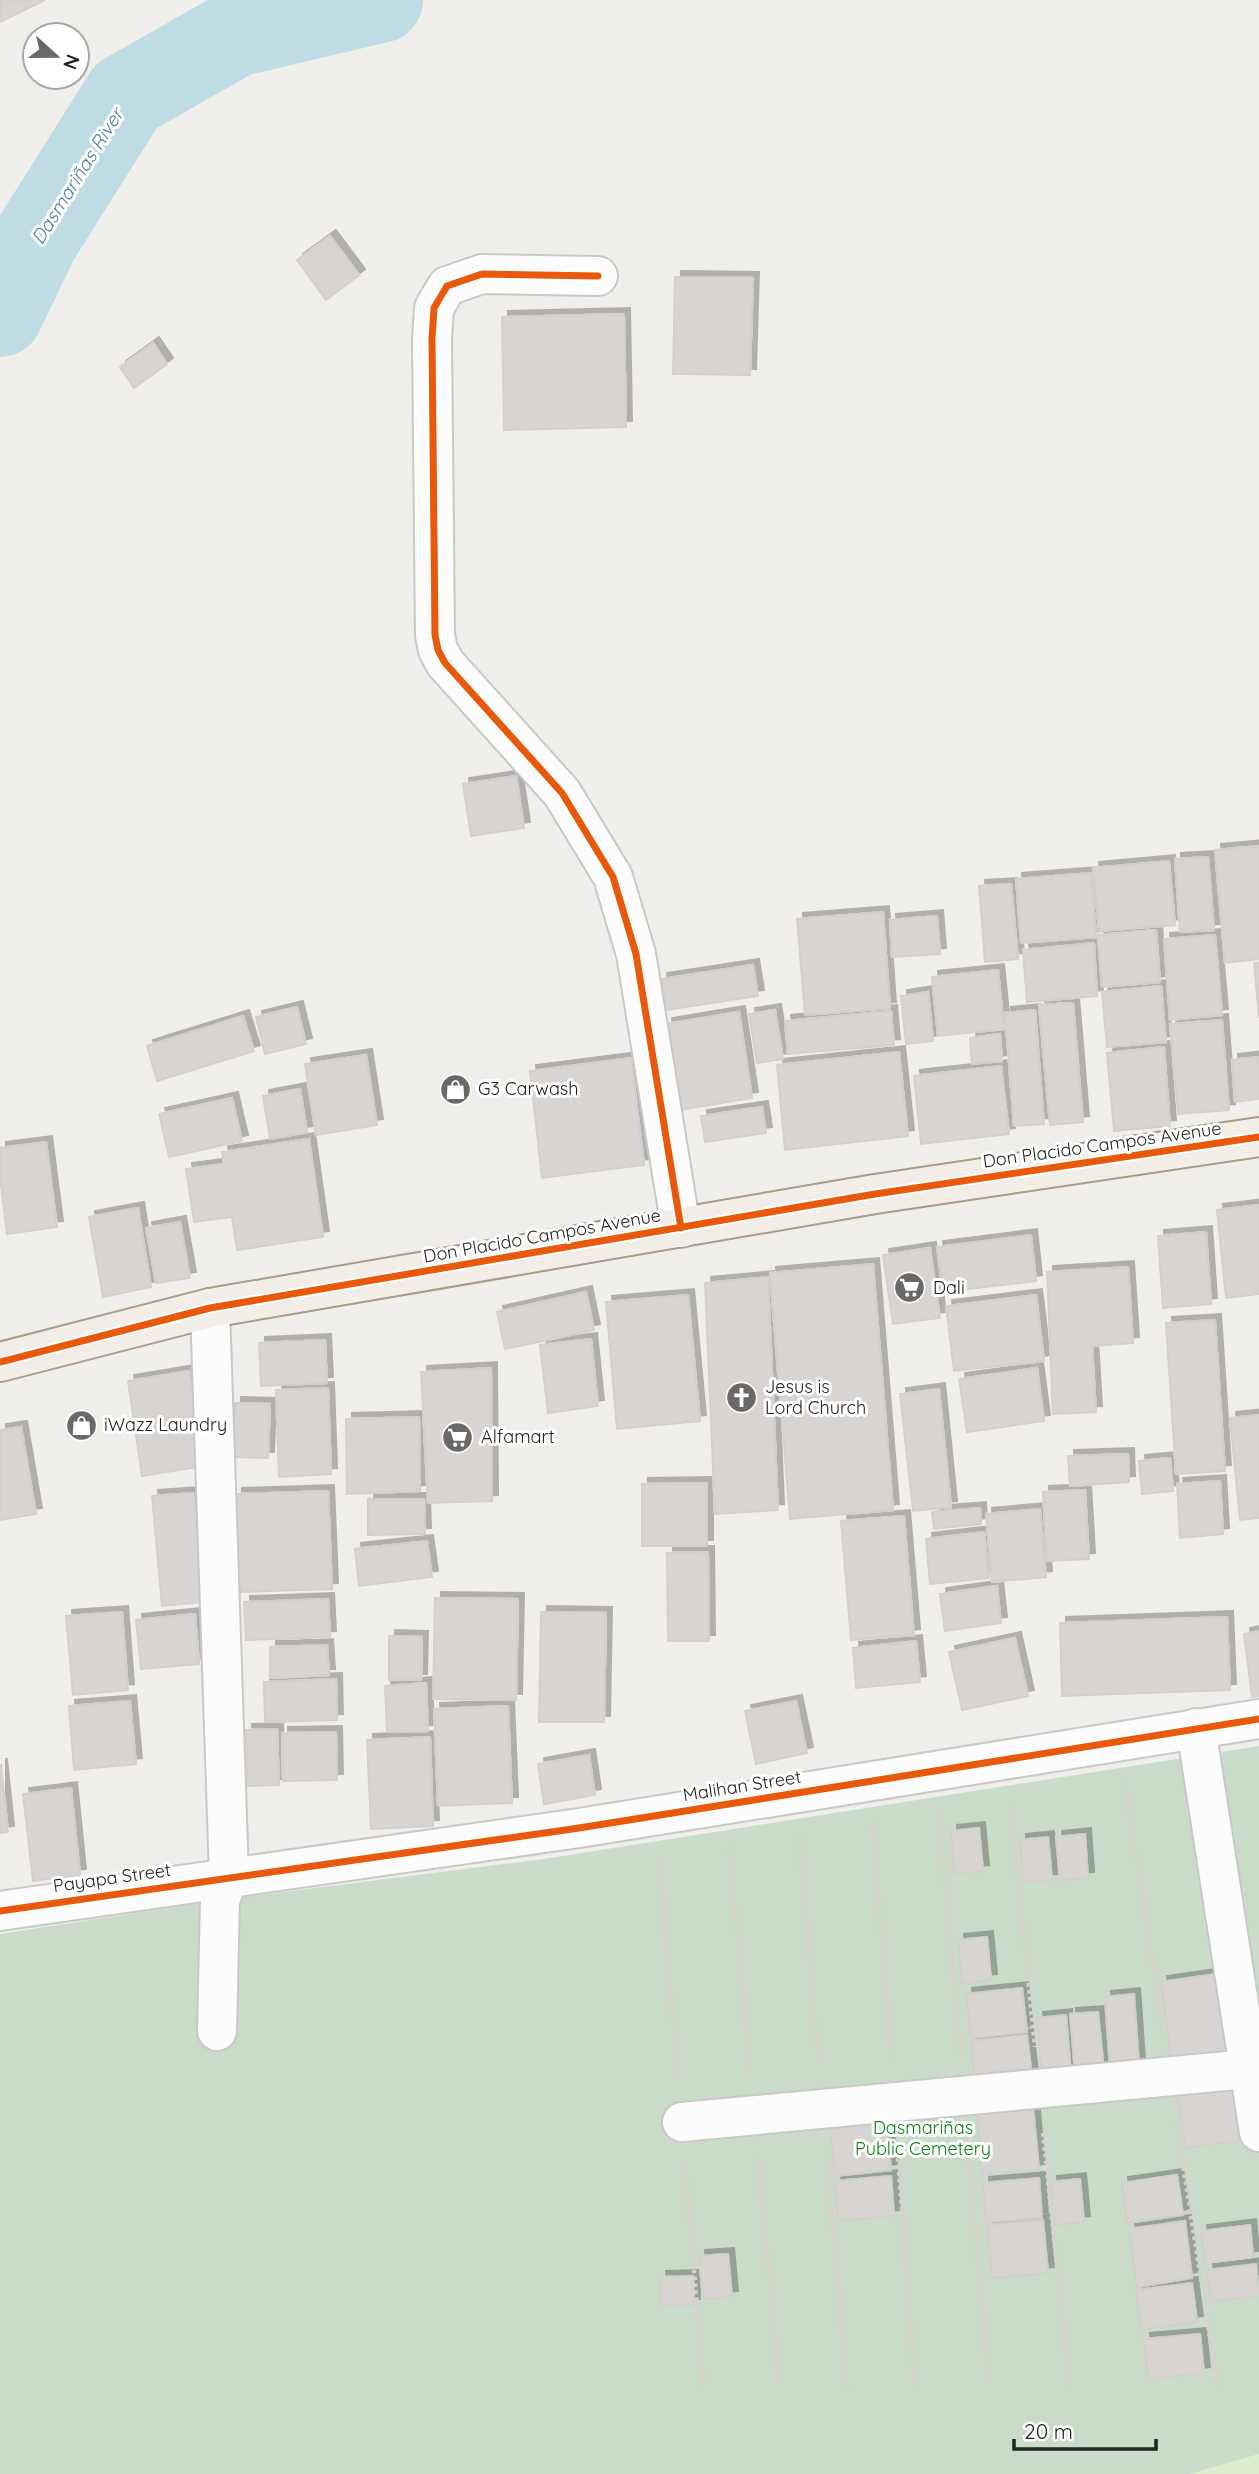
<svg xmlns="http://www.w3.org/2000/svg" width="1259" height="2474" font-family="Quicksand,sans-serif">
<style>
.grass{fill:#ddeccb}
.cemetery{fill:#cadbca}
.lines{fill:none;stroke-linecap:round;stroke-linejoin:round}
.river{stroke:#bfdbe3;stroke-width:86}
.building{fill:#d7d4d2;stroke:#d3d0cc;stroke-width:2;filter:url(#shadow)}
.minor-casing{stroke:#c9c8c7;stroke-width:42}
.major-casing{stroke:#a79c86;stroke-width:42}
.path{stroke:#dccecd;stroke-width:4.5;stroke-dasharray:3.5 3.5;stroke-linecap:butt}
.minor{stroke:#fdfcfc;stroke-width:38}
.major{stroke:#f3ede7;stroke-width:38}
.cycleway-casing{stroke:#fff;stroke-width:11}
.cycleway{stroke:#e8590c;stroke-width:7}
.labels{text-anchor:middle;stroke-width:6;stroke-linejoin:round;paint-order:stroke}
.poi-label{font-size:18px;fill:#222;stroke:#fff;text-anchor:start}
.street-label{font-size:18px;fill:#222;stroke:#fff}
.park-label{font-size:18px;fill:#0c8416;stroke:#fff}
.water-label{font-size:19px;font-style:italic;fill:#4a7aab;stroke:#fff}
</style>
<defs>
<filter id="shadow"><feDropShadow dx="6" dy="-6" stdDeviation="0" flood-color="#0004"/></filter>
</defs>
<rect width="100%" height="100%" fill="#f0eeeb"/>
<polygon class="grass" points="1259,2454 1259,2474 1190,2474"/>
<polygon class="cemetery" points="1259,1746 1259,2454 1190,2474 0,2474 0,1934 220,1900 544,1859"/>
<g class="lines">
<polyline class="river" points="0,314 36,239 126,96 235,34 380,0"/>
</g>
<g class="building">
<polygon points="0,0 45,0 0,22"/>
<polygon points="330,236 359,275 326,300 297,260"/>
<polygon points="675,277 753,278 750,375 673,374"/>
<polygon points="624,314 626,427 504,430 502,317"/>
<polygon points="153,343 167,364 134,388 120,367"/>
<polygon points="516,776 524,828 471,836 463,784"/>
<polygon points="1259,846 1259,959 1225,963 1215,850"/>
<polygon points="1208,857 1214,930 1180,932 1175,859"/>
<polygon points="1169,861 1175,925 1099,931 1093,868"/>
<polygon points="1091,873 1096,937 1021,943 1016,879"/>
<polygon points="1011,884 1018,959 985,962 979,886"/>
<polygon points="883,912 890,1008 805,1015 797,919"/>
<polygon points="937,916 940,954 892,957 890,920"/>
<polygon points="1156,930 1160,982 1102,987 1098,935"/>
<polygon points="1215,935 1222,1015 1170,1020 1164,939"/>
<polygon points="1094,943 1097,996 1027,1002 1023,950"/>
<polygon points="1254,963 1259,963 1259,1018"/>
<polygon points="753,965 758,996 666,1010 661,979"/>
<polygon points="998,970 1004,1029 938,1036 932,977"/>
<polygon points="1161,986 1166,1042 1107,1047 1102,992"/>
<polygon points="928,992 933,1041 906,1044 901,996"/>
<polygon points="1073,1003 1083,1122 1050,1125 1039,1005"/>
<polygon points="297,1007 306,1044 265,1054 256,1017"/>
<polygon points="775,1010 783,1059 757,1063 749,1014"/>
<polygon points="1035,1010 1044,1124 1014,1126 1005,1013"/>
<polygon points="891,1011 894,1045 788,1054 785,1021"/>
<polygon points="739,1012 752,1098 679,1110 666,1024"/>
<polygon points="243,1016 254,1051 157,1081 147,1046"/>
<polygon points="1222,1020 1229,1110 1178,1114 1170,1024"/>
<polygon points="1000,1034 1002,1061 972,1064 970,1038"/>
<polygon points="1164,1047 1170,1126 1114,1131 1107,1053"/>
<polygon points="899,1052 908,1136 785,1150 777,1065"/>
<polygon points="366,1055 377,1125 316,1135 305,1064"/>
<polygon points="1258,1057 1259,1099 1235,1102 1232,1060"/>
<polygon points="631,1058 644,1165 542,1178 530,1071"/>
<polygon points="1001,1066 1009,1134 921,1144 914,1076"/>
<polygon points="300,1089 307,1132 270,1139 263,1096"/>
<polygon points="232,1098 242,1141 169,1157 159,1114"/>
<polygon points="762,1107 766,1133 705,1142 701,1116"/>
<polygon points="309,1139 323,1237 237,1250 232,1217 194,1222 186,1169 224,1164 222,1152"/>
<polygon points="46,1142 57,1227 7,1234 0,1177 0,1148"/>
<polygon points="1259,1205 1259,1294 1226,1298 1217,1210"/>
<polygon points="138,1208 151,1287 103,1297 89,1217"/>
<polygon points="180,1222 190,1278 156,1283 146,1228"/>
<polygon points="1206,1232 1211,1304 1163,1308 1158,1236"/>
<polygon points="1031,1235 1036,1281 943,1292 937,1247"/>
<polygon points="930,1248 940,1318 893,1324 883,1255"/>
<polygon points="873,1264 893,1510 790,1519 770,1273"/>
<polygon points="1128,1267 1133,1343 1092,1346 1096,1412 1053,1414 1047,1272"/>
<polygon points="768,1277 778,1510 715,1514 705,1283"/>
<polygon points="586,1292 594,1330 505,1349 497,1312"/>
<polygon points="688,1295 700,1421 617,1429 606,1302"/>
<polygon points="1036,1295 1044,1361 954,1371 946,1306"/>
<polygon points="1215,1320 1225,1471 1176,1474 1166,1323"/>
<polygon points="591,1339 598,1406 548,1413 540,1345"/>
<polygon points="325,1340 327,1383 261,1386 259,1343"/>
<polygon points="491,1368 492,1501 428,1503 421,1372"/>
<polygon points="1037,1368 1044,1421 967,1432 959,1379"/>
<polygon points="189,1371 203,1466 142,1476 128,1381"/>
<polygon points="328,1388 331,1474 279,1477 276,1390"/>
<polygon points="939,1389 951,1507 913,1511 900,1394"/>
<polygon points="235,1403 270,1404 268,1458 233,1457"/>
<polygon points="1259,1415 1259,1518 1240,1520 1230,1418"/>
<polygon points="419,1417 420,1491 347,1494 346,1419"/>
<polygon points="21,1427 36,1514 0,1520 0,1430"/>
<polygon points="1128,1454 1129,1482 1070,1486 1068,1456"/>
<polygon points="1170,1458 1173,1491 1142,1494 1139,1461"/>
<polygon points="1220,1481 1223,1534 1180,1538 1177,1484"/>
<polygon points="707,1483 707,1546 642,1546 642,1484"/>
<polygon points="1085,1490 1089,1559 1047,1561 1043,1492"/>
<polygon points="328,1491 332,1589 239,1592 236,1494"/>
<polygon points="193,1493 203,1602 162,1606 152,1496"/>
<polygon points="368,1499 424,1499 425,1534 368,1535"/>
<polygon points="980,1508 981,1524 934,1529 932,1512"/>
<polygon points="1040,1509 1046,1577 992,1582 986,1514"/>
<polygon points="904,1516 914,1635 851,1640 841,1521"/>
<polygon points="984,1532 989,1578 930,1584 926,1539"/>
<polygon points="427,1541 432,1577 359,1586 355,1549"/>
<polygon points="708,1552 709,1641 668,1641 667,1553"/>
<polygon points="997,1586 1001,1623 945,1631 940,1594"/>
<polygon points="435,1598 518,1599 516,1700 433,1699"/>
<polygon points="328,1599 330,1637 246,1640 244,1602"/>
<polygon points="122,1612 128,1690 73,1695 66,1616"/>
<polygon points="541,1612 606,1613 604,1722 539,1722"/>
<polygon points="195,1614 199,1664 141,1669 136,1620"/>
<polygon points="1227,1617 1230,1690 1062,1696 1060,1623"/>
<polygon points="1259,1631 1259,1696 1252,1697 1244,1634"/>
<polygon points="389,1636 422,1637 421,1680 389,1680"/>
<polygon points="1015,1638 1028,1696 962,1710 949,1652"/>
<polygon points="916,1641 920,1682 856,1688 853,1648"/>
<polygon points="327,1645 329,1675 270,1678 270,1647"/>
<polygon points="336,1679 337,1720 265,1722 264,1682"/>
<polygon points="426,1683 428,1731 387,1732 385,1686"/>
<polygon points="130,1701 136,1764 74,1770 69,1706"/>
<polygon points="796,1701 807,1753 756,1764 745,1711"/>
<polygon points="508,1706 512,1803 438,1806 434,1709"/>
<polygon points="277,1729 279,1785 248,1786 246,1730"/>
<polygon points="336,1732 337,1780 283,1781 282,1733"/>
<polygon points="430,1737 433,1826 371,1829 367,1740"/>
<polygon points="589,1755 595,1795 544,1804 538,1764"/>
<polygon points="1,1765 8,1832 0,1833 0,1765"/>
<polygon points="71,1788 80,1875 33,1881 23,1794"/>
<polygon points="979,1828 983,1871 954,1874 951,1831"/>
<polygon points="1085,1834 1088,1878 1060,1880 1056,1837"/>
<polygon points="1048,1837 1052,1880 1023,1882 1020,1840"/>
<polygon points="987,1937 991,1980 962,1983 958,1940"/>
<polygon points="1217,1974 1228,2057 1172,2065 1161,1982"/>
<polygon points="1022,1988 1027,2032 971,2038 966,1994"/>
<polygon points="1134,1994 1139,2066 1110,2069 1105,1997"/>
<polygon points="1098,2012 1104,2071 1075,2073 1070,2014"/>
<polygon points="1066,2015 1071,2074 1042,2077 1037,2018"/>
<polygon points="1027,2035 1032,2078 975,2085 971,2041"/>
<polygon points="1231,2074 1241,2140 1185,2148 1176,2083"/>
<polygon points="1032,2096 1039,2170 982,2174 976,2102"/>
<polygon points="886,2118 891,2170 835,2176 830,2123"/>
<polygon points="1177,2175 1183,2215 1127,2223 1122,2183"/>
<polygon points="891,2176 894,2216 838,2221 835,2181"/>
<polygon points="1039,2178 1042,2218 986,2222 983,2183"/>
<polygon points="1080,2179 1084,2222 1055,2225 1051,2182"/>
<polygon points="1043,2220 1048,2273 992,2278 987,2225"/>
<polygon points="1185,2221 1192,2278 1137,2287 1129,2229"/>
<polygon points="1250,2225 1253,2257 1205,2263 1201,2231"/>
<polygon points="728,2254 732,2297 703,2299 699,2256"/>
<polygon points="1256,2264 1259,2296 1211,2302 1207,2270"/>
<polygon points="693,2276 694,2305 661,2306 660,2277"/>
<polygon points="1192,2283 1197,2322 1141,2330 1136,2290"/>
<polygon points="1200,2334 1204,2373 1148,2379 1144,2339"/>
</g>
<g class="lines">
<defs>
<g id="minor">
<polyline points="598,276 482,274 447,286 434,308 432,339 435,635 438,650 445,663 562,793 613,877 636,954 681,1228"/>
<polyline points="210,1308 229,1877 220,1900 217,2031"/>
<polyline points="1196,1728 1259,2132"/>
<polyline points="0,1911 579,1828 1259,1719"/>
<polyline points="682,2122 1259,2068"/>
</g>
<polyline id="major" points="0,1362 210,1308 875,1194 1259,1137"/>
</defs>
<use href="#minor" class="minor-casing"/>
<use href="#major" class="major-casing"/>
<g class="path">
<polyline points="1125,1783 1163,2034"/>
<polyline points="1010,1802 1035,2047"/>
<polyline points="939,1813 960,2052"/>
<polyline points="873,1823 891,2059"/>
<polyline points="799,1836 819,2064"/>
<polyline points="729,1847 750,2072"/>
<polyline points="659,1859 678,2080"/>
<polyline points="1176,2119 1218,2389"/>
<polyline points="1043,2133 1070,2391"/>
<polyline points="967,2138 988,2380"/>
<polyline points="897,2144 915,2385"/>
<polyline points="827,2153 847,2387"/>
<polyline points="758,2157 779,2385"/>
<polyline points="685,2165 704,2389"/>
</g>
<use href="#minor" class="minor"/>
<use href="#major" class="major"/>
<defs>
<g id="cycleway">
<polyline points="598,276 482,274 447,286 434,308 432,339 435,635 438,650 445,663 562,793 613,877 636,954 681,1228"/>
<polyline points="0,1362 210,1308 875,1194 1259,1137"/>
<polyline points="0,1911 579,1828 1259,1719"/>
</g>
</defs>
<use href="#cycleway" class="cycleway-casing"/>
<use href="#cycleway" class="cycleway"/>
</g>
<defs>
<symbol id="shop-disc" viewBox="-11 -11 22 22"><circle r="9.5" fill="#6a6968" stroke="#fff"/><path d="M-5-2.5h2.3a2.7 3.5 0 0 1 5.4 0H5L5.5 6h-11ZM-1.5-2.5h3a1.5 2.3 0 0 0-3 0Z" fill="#fff"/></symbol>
<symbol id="supermarket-disc" viewBox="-11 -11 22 22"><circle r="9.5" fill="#6a6968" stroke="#fff"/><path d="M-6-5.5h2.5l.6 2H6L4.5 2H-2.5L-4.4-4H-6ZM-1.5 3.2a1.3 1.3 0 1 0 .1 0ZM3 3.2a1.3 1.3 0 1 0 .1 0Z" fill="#fff"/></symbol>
<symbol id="church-disc" viewBox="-11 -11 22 22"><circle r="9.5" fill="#6a6968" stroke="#fff"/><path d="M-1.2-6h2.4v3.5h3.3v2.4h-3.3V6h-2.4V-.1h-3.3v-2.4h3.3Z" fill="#fff"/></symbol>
</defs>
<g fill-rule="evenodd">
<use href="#shop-disc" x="438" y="1072" width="35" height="35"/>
<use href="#supermarket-disc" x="892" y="1270" width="35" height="35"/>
<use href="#church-disc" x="724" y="1380" width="35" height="35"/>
<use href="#shop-disc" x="64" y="1408" width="35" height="35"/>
<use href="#supermarket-disc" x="440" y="1420" width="35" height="35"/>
</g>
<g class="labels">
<g class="poi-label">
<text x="478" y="1095">G3 Carwash</text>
<text x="933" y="1294">Dali</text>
<text x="765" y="1393">Jesus is<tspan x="765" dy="21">Lord Church</tspan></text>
<text x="104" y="1431">iWazz Laundry</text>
<text x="481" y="1443">Alfamart</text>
</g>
<g class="street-label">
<text transform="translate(1102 1145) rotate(-8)" y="6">Don Placido Campos Avenue</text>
<text transform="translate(542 1236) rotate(-10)" y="6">Don Placido Campos Avenue</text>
<text transform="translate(742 1786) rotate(-9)" y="6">Malihan Street</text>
<text transform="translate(112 1878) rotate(-8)" y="6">Payapa Street</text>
</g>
<g class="park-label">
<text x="923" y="2134">Dasmariñas<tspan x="923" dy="21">Public Cemetery</tspan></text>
</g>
<g class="water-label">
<text transform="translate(77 176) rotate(-58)" y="7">Dasmariñas River</text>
</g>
</g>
<g transform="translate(56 56) rotate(111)"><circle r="33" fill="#ffffff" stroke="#a7a7a7" stroke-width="2"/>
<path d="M0-5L12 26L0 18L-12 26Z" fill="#6a6968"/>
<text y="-10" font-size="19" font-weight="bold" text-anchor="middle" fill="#222222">N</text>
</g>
<path d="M1014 2439v10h142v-10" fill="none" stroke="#222222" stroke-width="3.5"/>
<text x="1024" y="2439" font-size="21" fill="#222222" stroke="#ffffff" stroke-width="5" paint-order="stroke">20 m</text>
</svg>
